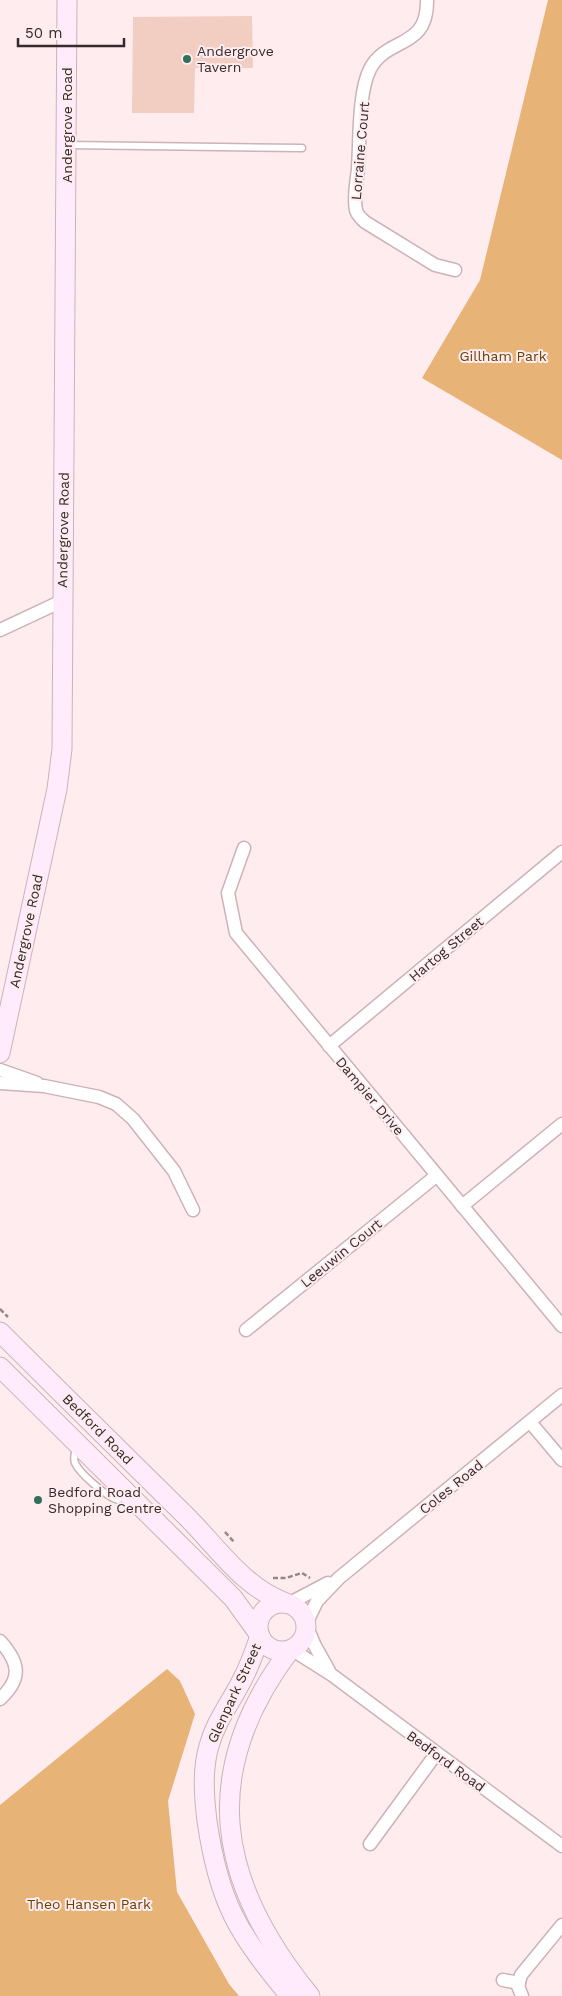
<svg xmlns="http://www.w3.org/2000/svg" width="562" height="1996" font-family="'Work Sans',sans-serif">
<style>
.green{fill:#e7b376}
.building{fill:#f2cdc1}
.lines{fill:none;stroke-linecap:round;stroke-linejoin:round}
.lane-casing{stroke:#cdb2b7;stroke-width:9}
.street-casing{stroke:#cdb2b7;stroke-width:15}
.secondary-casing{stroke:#cdb2b7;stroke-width:21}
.path{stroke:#948689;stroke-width:2.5;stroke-dasharray:5 2.5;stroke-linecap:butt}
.lane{stroke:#fff;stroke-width:6}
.street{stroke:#fff;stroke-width:12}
.secondary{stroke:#ffebfb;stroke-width:19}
.poi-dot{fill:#33705c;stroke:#feecef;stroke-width:2}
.labels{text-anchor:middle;stroke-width:4;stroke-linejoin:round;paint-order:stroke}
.poi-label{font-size:14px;fill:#352a2c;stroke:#feecef;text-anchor:start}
.street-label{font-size:14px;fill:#352a2c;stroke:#feecef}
.park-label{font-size:14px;fill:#694205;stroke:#feecef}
</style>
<rect width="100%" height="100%" fill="#feecef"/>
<g class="green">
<polygon points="548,0 562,0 562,460 422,378 480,280"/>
<polygon points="167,1669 180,1681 195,1714 168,1801 177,1892 229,1984 239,1996 0,1996 0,1805"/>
</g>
<polygon class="building" points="252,16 253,68 195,68 194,113 132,113 133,17"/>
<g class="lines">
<defs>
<g id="lane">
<polyline points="68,145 302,148"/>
<path d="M76 1447C75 1453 73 1458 75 1463 80 1474 107 1497 118 1500L125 1494"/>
</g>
<g id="street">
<path d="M427 0C428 50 387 36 370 69 358 93 360 141 358 168 357 182 353 196 356 210 357 215 361 218 365 222L435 265 455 270"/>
<polyline points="0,630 62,601"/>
<polyline points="244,848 228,893 236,933 562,1326"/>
<polyline points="329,1046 562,852"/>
<polyline points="0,1070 37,1083"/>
<polyline points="0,1083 44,1086 99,1097 116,1104 133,1119 174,1171 193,1210"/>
<polyline points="462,1206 562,1124"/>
<polyline points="246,1330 436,1176"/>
<polyline points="530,1422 562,1460"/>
<polyline points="288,1604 328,1583"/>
<polyline points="306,1624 317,1601 339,1578 562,1395"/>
<polyline points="306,1625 315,1646 329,1671"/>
<path d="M0 1641C20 1663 22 1679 0 1699"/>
<polyline points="291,1649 332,1675 562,1846"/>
<polyline points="370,1844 436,1754"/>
<polyline points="503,1980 519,1983"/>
<polyline points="522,1996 518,1986 521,1975 562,1925"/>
</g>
<g id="secondary">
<polyline points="0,1053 57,789 62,749 67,0"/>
<path d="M0 1332C62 1394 124 1455 187 1517 218 1548 243 1587 286 1603"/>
<polyline points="0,1367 233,1598 259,1634"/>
<circle cx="282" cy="1627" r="24"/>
<path d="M260 1636C255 1650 250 1665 243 1678 232 1701 216 1720 209 1746 202 1770 204 1796 207 1821 219 1904 238 1933 290 1996"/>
<path d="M290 1650C197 1773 217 1882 310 1996"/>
</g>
</defs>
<use href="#lane" class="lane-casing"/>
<use href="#street" class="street-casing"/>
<use href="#secondary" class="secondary-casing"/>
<g class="path">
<polyline points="0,1309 8,1317"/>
<polyline points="225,1532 235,1543"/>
<polyline points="273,1578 286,1578 302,1573 310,1578"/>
</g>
<use href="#lane" class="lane"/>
<use href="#street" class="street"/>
<use href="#secondary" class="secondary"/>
</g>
<g class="poi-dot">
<circle cx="187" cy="59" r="5"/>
<circle cx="38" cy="1500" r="5"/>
</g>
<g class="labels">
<g class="poi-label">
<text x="197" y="56">Andergrove<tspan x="197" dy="16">Tavern</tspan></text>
<text x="48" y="1497">Bedford Road<tspan x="48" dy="16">Shopping Centre</tspan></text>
</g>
<g class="street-label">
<text transform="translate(67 125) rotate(-90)" y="5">Andergrove Road</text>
<text transform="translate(360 151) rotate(-85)" y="5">Lorraine Court</text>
<text transform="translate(63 530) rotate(-89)" y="5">Andergrove Road</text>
<text transform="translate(26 931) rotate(-78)" y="5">Andergrove Road</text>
<text transform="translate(446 949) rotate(-40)" y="5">Hartog Street</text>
<text transform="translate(370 1096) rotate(50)" y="5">Dampier Drive</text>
<text transform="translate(341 1253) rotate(-39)" y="5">Leeuwin Court</text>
<text transform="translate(98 1429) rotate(45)" y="5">Bedford Road</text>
<text transform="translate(451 1487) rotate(-39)" y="5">Coles Road</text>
<text transform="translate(234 1693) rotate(-65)" y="5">Glenpark Street</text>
<text transform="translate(446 1761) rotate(36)" y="5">Bedford Road</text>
</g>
<g class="park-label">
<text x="503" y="361">Gillham Park</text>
<text x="89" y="1909">Theo Hansen Park</text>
</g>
</g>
<path d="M18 38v8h106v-8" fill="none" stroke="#352a2c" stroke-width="2.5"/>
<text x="25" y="38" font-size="15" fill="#352a2c" stroke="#feecef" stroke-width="4" paint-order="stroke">50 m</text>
</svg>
